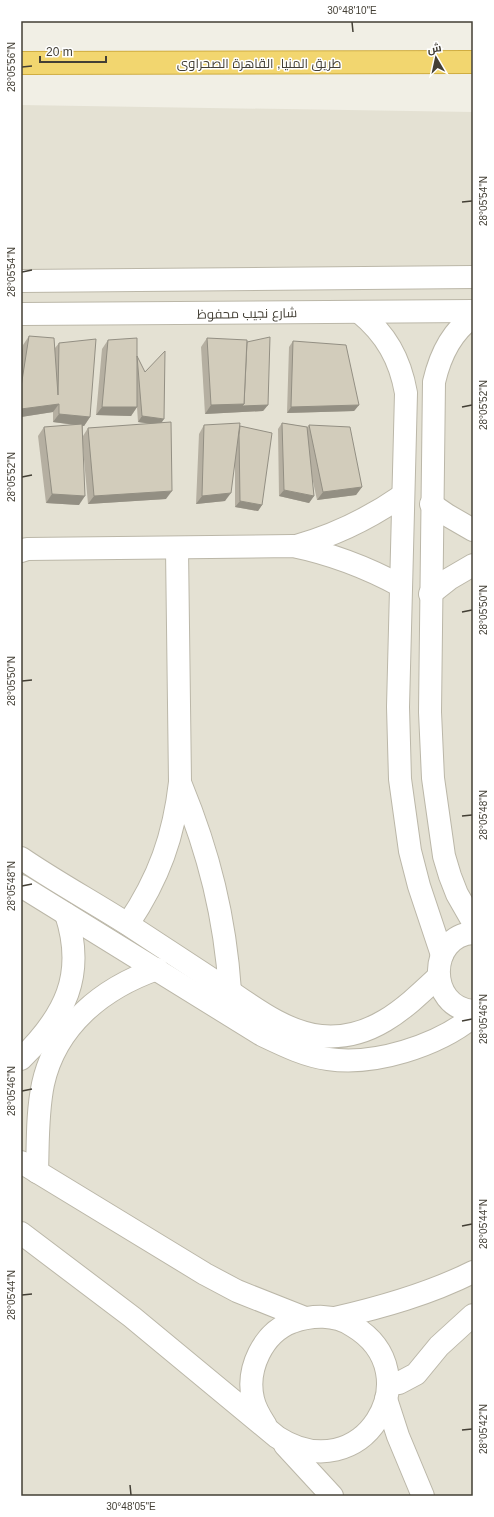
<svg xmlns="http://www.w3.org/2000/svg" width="494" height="1517" font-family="Arial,Cairo,sans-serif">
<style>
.residential{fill:#e4e1d3}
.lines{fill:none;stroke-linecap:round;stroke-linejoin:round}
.minor-casing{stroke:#bbb7a8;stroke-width:24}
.highway-casing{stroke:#d0ad40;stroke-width:24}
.minor{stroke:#fff;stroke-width:22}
.highway{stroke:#f2d66f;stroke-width:22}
.wall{fill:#b5afa1}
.shaded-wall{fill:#938f83}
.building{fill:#d2ccbb;stroke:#938f83}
.ticks{fill:none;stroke:#433f35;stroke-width:1.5}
.labels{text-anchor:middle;stroke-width:3;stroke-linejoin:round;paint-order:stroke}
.street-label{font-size:13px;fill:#433f35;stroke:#fff}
.neatline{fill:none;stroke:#433f35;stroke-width:1.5}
.ticks-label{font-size:10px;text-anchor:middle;fill:#433f35}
</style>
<rect width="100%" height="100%" fill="#f1efe5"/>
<polygon class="residential" points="21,105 473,112 473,1496 21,1496"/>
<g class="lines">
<defs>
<g id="minor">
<polyline points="21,281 473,277"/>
<path d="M359 312C386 334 400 359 406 393L398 707 400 779 410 851 419 886 442 955"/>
<polyline points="21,314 473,311"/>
<path d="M473 317C451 332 440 356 434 382L430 712 433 778 444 856 450 876 457 894 473 922"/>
<polyline points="431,504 447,515 473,530"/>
<path d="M296 546C336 535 370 518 403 495"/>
<path d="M21 551 27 549 293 546C332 554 366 567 401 586"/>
<polyline points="430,594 449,579 473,565"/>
<path d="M181 785C209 853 225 917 230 991"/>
<path d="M21 858C56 882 93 902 129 925 160 945 191 966 222 986 252 1006 284 1032 321 1036 371 1041 405 1008 438 977"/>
<path d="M21 886 262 1035C283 1045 305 1056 328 1059 374 1066 437 1046 473 1017"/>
<path d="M128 924C159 878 174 836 180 782L177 549"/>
<path d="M473 933C428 936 427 1007 473 1011"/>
<path d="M21 1059C65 1016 86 975 66 914"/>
<polyline points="21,1162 205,1274 237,1291 305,1318"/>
<path d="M37 1172C38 1143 37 1113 43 1084 56 1025 103 988 157 969"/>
<path d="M21 1233 132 1317 277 1437C362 1492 433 1374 353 1326 335 1314 312 1315 292 1322 263 1333 246 1369 253 1399 255 1409 261 1418 266 1426"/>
<path d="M335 1318C383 1307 429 1294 473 1272"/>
<polyline points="388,1384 399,1383 416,1374 439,1346 473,1315"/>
<polyline points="386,1399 398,1436 423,1496"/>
<polyline points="285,1445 332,1496"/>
</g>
<polyline id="highway" points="21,63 473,62"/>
</defs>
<use href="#minor" class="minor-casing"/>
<use href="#highway" class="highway-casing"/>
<use href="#minor" class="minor"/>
<use href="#highway" class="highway"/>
</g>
<g class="wall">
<polygon points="29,336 55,348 59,343 90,417 84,426 83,425 83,436 88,428 151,424 138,422 137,407 131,416 96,415 102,349 108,340 137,356 161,423 166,499 88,504 83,448 79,505 46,503 38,436 44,427 75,425 53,422 53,412 21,417 21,356 23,345"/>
<polygon points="207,338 247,342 268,405 263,411 205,414 201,347"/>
<polygon points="293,341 359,405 354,411 287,413 289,347"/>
<polygon points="282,423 307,427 309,425 362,487 356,495 317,500 312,477 314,496 309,503 279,496 278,429"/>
<polygon points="204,425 240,426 262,505 258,511 235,507 235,465 225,501 196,504 199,434"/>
</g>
<g class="shaded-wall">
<polygon points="59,404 53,412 21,417 21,409"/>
<polygon points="244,404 268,405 263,411 205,414 211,405"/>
<polygon points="359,405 354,411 287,413 291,407"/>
<polygon points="102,407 137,407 131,416 96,415"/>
<polygon points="59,414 90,417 84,426 53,422"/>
<polygon points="142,416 164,419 160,425 138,422"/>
<polygon points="362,487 356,495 317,500 323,492"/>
<polygon points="284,490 314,496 309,503 279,496"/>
<polygon points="172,491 166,499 88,504 94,496"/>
<polygon points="231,493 225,501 196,504 202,496"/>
<polygon points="52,494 85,496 79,505 46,503"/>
<polygon points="240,501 262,505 258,511 235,507"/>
</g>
<g class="building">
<polygon points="29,336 54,338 58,395 59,343 96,339 90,417 59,414 59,404 21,409 21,387"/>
<polygon points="270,337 268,405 242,406 244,404 247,342"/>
<polygon points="137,338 137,407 102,407 108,340"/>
<polygon points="207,338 247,340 244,404 211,405"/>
<polygon points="293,341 346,345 359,405 291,407"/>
<polygon points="165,351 164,419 142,416 137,356 145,372"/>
<polygon points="171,422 172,491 94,496 88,428"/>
<polygon points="240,423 231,493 202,496 204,425"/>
<polygon points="282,423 307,427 314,496 284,490"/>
<polygon points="82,424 85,496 52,494 44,427"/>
<polygon points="309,425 350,427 362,487 323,492"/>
<polygon points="240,426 272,433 262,505 240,501 239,435"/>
</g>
<path class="ticks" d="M352 22 353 32M22 67 32 66M462 202 472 201M22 272 32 270M462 407 472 405M22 477 32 475M462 612 472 610M22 681 32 680M462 816 472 815M22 886 32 884M462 1021 472 1019M22 1091 32 1089M462 1226 472 1224M22 1295 32 1294M462 1430 472 1429M130 1485 131 1495"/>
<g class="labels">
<g class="street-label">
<text x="259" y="68">طريق المنيا, القاهرة الصحراوى</text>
<text transform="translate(247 313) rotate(-1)" y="5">شارع نجيب محفوظ</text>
</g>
</g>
<rect width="494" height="1517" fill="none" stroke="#ffffff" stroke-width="44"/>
<g transform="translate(436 58) rotate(351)" stroke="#ffffff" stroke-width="3" paint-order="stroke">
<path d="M0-3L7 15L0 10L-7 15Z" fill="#433f35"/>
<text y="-6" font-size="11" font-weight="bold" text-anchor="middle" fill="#433f35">ش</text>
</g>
<path d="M40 56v6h66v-6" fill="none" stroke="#433f35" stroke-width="2"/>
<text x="46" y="56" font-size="12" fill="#433f35" stroke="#ffffff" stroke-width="3" paint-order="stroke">20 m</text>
<rect x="22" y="22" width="450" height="1473" class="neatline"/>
<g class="ticks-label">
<text x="352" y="14">30°48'10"E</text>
<text transform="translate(11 67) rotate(-90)" y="4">28°05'56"N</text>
<text transform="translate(483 201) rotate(-90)" y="4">28°05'54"N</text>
<text transform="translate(11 272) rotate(-90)" y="4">28°05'54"N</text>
<text transform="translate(483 405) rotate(-90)" y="4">28°05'52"N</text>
<text transform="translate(11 477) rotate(-90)" y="4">28°05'52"N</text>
<text transform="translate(483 610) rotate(-90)" y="4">28°05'50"N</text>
<text transform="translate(11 681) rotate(-90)" y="4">28°05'50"N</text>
<text transform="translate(483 815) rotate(-90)" y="4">28°05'48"N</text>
<text transform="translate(11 886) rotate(-90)" y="4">28°05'48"N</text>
<text transform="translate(483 1019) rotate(-90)" y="4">28°05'46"N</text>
<text transform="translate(11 1091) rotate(-90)" y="4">28°05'46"N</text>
<text transform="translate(483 1224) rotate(-90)" y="4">28°05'44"N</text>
<text transform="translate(11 1295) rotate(-90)" y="4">28°05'44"N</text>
<text transform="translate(483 1429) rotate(-90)" y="4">28°05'42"N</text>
<text x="131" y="1510">30°48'05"E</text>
</g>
</svg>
